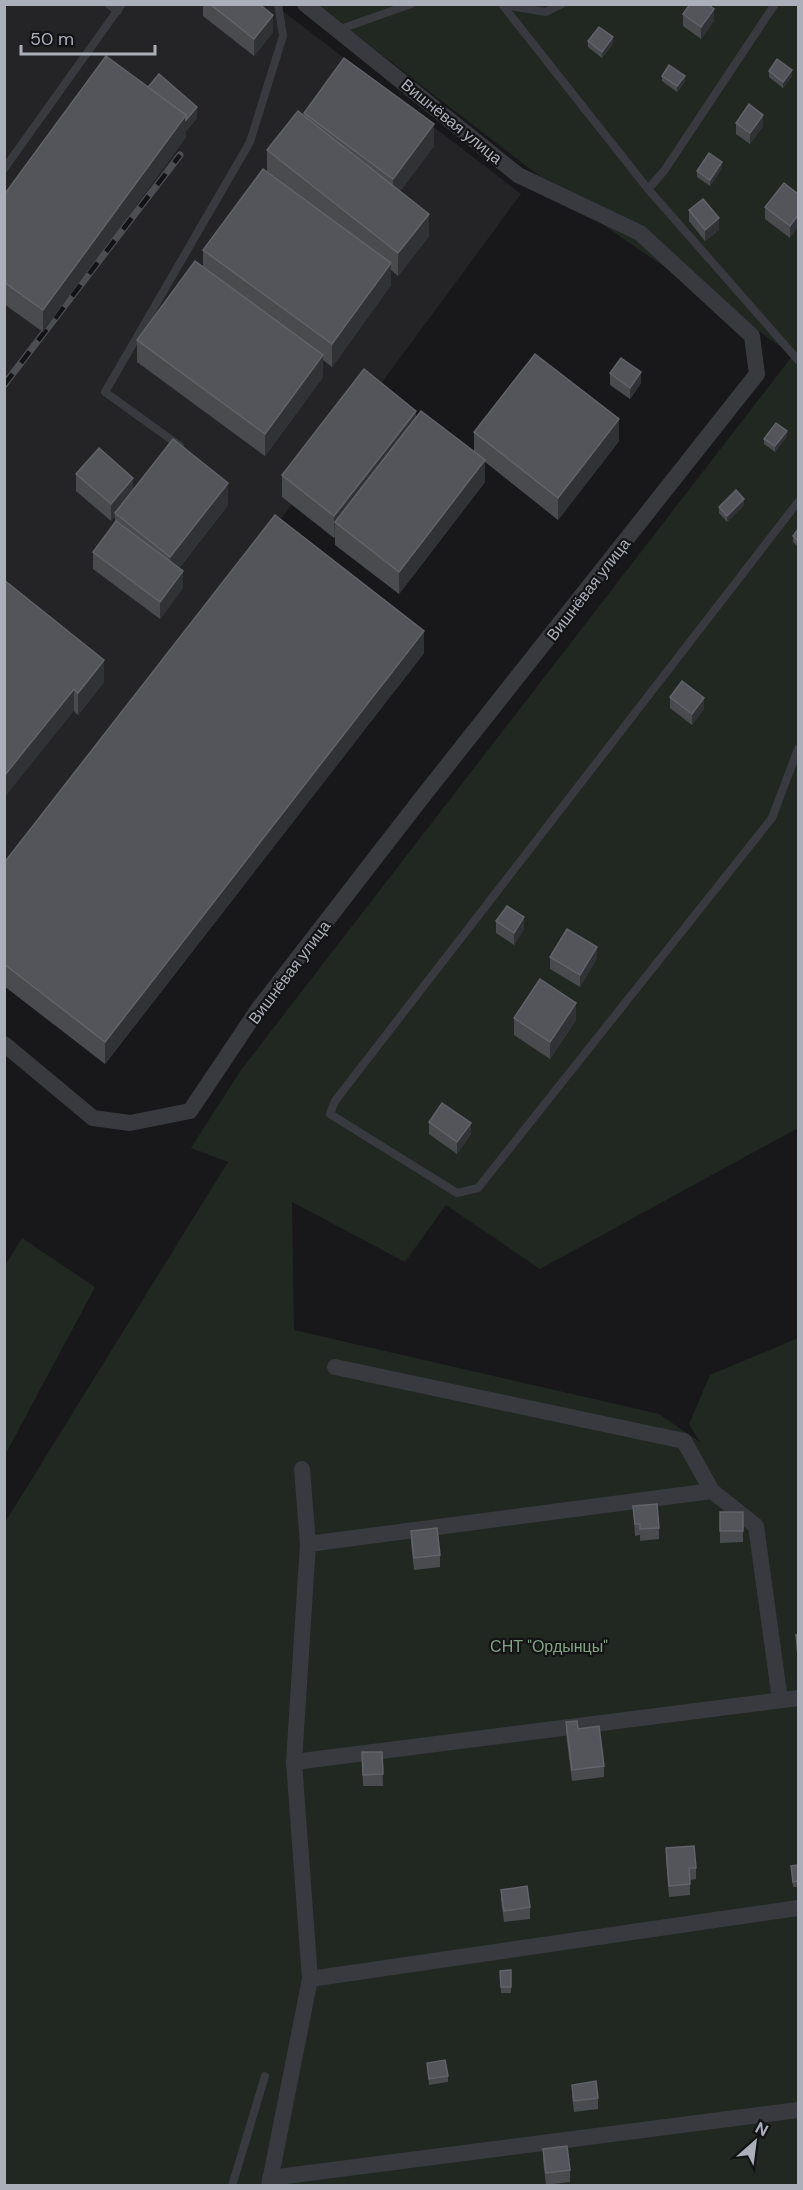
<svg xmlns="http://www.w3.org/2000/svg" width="803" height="2190" font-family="'DM Sans',sans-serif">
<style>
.built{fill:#242427}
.green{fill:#202821}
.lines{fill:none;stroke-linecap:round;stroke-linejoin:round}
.lane{stroke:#393a3f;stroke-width:8}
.street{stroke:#393a3f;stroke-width:16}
.rail-casing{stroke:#4c4e54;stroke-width:7}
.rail{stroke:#131315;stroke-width:4.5;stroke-dasharray:14;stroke-linecap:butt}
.wall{fill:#494b4f}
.shaded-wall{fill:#313235}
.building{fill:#54555b;stroke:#62636a;stroke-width:1.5}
.labels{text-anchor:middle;stroke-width:4.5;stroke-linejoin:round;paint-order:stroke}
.street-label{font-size:16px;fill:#abafba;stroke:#131315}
.park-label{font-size:16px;fill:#82a485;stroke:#131315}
</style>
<rect width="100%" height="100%" fill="#18181a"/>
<polygon class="built" points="5,5 275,5 521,194 5,893"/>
<g class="green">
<polygon points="317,5 798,5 798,1128 540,1269 446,1205 405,1262 292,1202 294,1330 659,1414 700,1442 689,1424 710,1375 798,1338 798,2185 5,2185 4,1524 228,1162 191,1148 241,1070 793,355 599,222"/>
<polygon points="22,1238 95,1287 5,1455 5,1266"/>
</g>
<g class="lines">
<g class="lane">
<polyline points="108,4 118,11"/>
<polyline points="503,5 546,12 562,4"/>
<polyline points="504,7 648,189 798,360"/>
<polyline points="338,30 411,4"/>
<polyline points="4,169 122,4"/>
<polyline points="648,189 664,171 775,4"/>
<polyline points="180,446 105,392 250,142 283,36 278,4"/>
<polyline points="798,502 335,1101 330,1114 457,1193 478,1188 772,818 798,749"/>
<polyline points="232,2186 265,2076"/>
</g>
<g class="street">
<polyline points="4,1044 93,1118 130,1123 190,1111 259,1008 420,800 757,374 752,336 640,233 518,175 305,4"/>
<polyline points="335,1367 684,1441 712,1491"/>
<polyline points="308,1544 712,1491 756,1526 780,1700"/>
<polyline points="294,1762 798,1698"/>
<polyline points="310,1979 798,1908"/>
<polyline points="270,2178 798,2110"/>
<polyline points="269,2186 310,1979 294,1762 308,1544 302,1469"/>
</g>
<defs>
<polyline id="rail" points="4,385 180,155"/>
</defs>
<use href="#rail" class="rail-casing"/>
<use href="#rail" class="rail"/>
</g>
<g class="wall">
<polygon points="203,4 259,4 273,32 254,56 203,16"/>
<polygon points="683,14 714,21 701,39 683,26"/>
<polygon points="588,41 613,43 602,58 588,47"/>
<polygon points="769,71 792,76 783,88 769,77"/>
<polygon points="662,76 685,81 677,92 662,81"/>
<polygon points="148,87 197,118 186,131 186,137 43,332 4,304 4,195"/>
<polygon points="304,113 434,146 400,191 429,236 398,276 391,270 391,285 332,367 323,360 323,377 265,456 137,362 137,340 203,267 203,250 267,172 267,150 304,115"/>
<polygon points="736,123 763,126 750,144 736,134"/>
<polygon points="722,168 710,186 697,177 697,171"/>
<polygon points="798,194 790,238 765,219 765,207"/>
<polygon points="689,210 719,230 705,241 689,221"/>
<polygon points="610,373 641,383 630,399 610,385"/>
<polygon points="416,417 474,452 474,432 619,441 558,520 485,462 485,482 399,594 335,545 335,537 334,538 282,497 282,475"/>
<polygon points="787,436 775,452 764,444 764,439"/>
<polygon points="76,474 133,489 228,505 179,568 183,588 160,619 93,569 93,552 115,522 115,516 111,521 76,491"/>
<polygon points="744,505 727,522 719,513 719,507"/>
<polygon points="798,529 798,547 793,542 793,536"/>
<polygon points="4,580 104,682 78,715 74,711"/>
<polygon points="424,653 105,1064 4,986 4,863"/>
<polygon points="670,697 704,709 692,725 670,708"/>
<polygon points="496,921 524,929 514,945 496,933"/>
<polygon points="550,957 597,958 580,987 550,969"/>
<polygon points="514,1018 576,1020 550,1059 514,1035"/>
<polygon points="429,1122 471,1134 457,1154 429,1134"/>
<polygon points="633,1506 659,1528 659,1539 640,1541 640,1535 635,1536"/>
<polygon points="720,1512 743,1512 743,1542 720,1543"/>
<polygon points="411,1531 440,1555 440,1567 414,1570 411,1543"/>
<polygon points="798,1634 798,1661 796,1646 796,1635"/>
<polygon points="566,1722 604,1766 604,1777 572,1781 566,1734"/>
<polygon points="362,1752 382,1752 383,1786 363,1786"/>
<polygon points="666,1848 696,1868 696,1879 690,1880 690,1895 669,1897 666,1860"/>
<polygon points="798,1865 798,1887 793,1887 791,1866"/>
<polygon points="501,1890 530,1907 530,1919 504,1922 501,1901"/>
<polygon points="511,1970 511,1993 501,1993 500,1971"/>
<polygon points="427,2063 448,2076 448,2082 429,2085"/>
<polygon points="572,2085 598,2098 598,2109 574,2112 572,2096"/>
<polygon points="543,2149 570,2170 570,2182 546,2185 543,2160"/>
</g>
<g class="shaded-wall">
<polygon points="714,9 714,21 701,39 701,27"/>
<polygon points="273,15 273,32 254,56 254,39"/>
<polygon points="613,37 613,43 602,58 602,52"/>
<polygon points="792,70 792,76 783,88 783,82"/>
<polygon points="685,76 685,81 677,92 677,86"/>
<polygon points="197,107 197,118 186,131 186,137 43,332 43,310 186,115"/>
<polygon points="763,115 763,126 750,144 750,133"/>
<polygon points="434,124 434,146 393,201 393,179"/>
<polygon points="722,162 722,168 710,186 710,180"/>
<polygon points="429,214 429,236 398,276 398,253"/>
<polygon points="798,215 798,227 790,238 790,226"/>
<polygon points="719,218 719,230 705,241 705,230"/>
<polygon points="391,263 391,285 332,367 332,344"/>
<polygon points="323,355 323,377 265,456 265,434"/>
<polygon points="641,372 641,383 630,399 630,388"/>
<polygon points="416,411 416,433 335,522 334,538 334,516"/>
<polygon points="619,419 619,441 558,520 558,498"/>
<polygon points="787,431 787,436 775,452 775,446"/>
<polygon points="485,460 485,482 399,594 399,572"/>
<polygon points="133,478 133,495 115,513 115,516 111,521 111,504"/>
<polygon points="228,483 228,505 170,579 170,557"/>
<polygon points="744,499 744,505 727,522 727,516"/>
<polygon points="183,571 183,588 160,619 160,602"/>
<polygon points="424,631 424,653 105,1064 105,1042"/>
<polygon points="104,660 104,682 78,715 78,693"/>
<polygon points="74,689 74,711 4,798 4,776"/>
<polygon points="704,698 704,709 692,725 692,714"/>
<polygon points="524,917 524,929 514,945 514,933"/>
<polygon points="597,947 597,958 580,987 580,975"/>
<polygon points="576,1003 576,1020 550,1059 550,1042"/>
<polygon points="471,1123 471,1134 457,1154 457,1142"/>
</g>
<g class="building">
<polygon points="210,4 259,4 273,15 254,39"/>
<polygon points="690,4 707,4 714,9 701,27 683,14"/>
<polygon points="599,27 613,37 602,52 588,41"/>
<polygon points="106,56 186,115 43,310 4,282 4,195"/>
<polygon points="344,58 434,124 393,179 304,113"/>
<polygon points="777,59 792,70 783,82 769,71"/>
<polygon points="669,65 685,76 677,86 662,76"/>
<polygon points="159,74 197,107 186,120 186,115 148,87"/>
<polygon points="749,104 763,115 750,133 736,123"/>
<polygon points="298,111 429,214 398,253 267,150"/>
<polygon points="709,153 722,162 710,180 697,171"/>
<polygon points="263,169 391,263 332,344 203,250"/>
<polygon points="784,183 798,194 798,215 790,226 765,207"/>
<polygon points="703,199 719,218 705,230 689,210"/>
<polygon points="195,261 323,355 265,434 137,340"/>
<polygon points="535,354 619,419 558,498 474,432"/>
<polygon points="621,358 641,372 630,388 610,373"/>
<polygon points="364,369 416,411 334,516 282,475"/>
<polygon points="421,411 485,460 399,572 335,522"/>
<polygon points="776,423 787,431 775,446 764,439"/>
<polygon points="173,439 228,483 170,557 115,513"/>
<polygon points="99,448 133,478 111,504 76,474"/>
<polygon points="736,490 744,499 727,516 719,507"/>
<polygon points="275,515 424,631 105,1042 4,964 4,863"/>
<polygon points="116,521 183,571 160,602 93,552"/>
<polygon points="798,529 798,541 793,536"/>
<polygon points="4,580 104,660 78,693 74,689 4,776"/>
<polygon points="682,681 704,698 692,714 670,697"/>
<polygon points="507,906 524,917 514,933 496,921"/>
<polygon points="567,929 597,947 580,975 550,957"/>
<polygon points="540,979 576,1003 550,1042 514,1018"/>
<polygon points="442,1103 471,1123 457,1142 429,1122"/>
<polygon points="657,1504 659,1528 640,1529 640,1524 635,1524 633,1506"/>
<rect x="720" y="1512" width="23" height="19"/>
<polygon points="437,1528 440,1555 414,1558 411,1531"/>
<polygon points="798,1634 798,1650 796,1635"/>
<polygon points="577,1721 578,1729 599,1726 604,1766 572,1770 566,1722"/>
<polygon points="362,1752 382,1752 383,1774 363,1775"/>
<polygon points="694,1846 696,1868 689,1868 690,1884 669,1886 666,1848"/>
<polygon points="798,1865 798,1881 793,1882 791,1866"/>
<polygon points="527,1886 530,1907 504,1911 501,1890"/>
<polygon points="511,1970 511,1987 501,1987 500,1971"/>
<polygon points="445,2060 448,2076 429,2079 427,2063"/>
<polygon points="596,2081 598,2098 574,2101 572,2085"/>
<polygon points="567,2146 570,2170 546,2173 543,2149"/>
</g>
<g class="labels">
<g class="street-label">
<text transform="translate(452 121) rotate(39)" y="6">Вишнёвая улица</text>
<text transform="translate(588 589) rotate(-52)" y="6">Вишнёвая улица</text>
<text transform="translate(289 972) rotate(-53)" y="6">Вишнёвая улица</text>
</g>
<g class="park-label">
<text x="549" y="1652">СНТ "Ордынцы"</text>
</g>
</g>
<rect width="803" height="2190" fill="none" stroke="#abafba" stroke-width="12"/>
<g transform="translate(755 2142) rotate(28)" stroke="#131315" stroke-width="4.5" paint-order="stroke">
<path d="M0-4.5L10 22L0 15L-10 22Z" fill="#abafba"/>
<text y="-9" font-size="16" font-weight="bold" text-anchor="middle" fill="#abafba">N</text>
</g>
<path d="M21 45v9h134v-9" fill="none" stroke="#abafba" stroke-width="3"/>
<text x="30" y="45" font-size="18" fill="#abafba" stroke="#131315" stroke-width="4.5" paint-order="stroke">50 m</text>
</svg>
